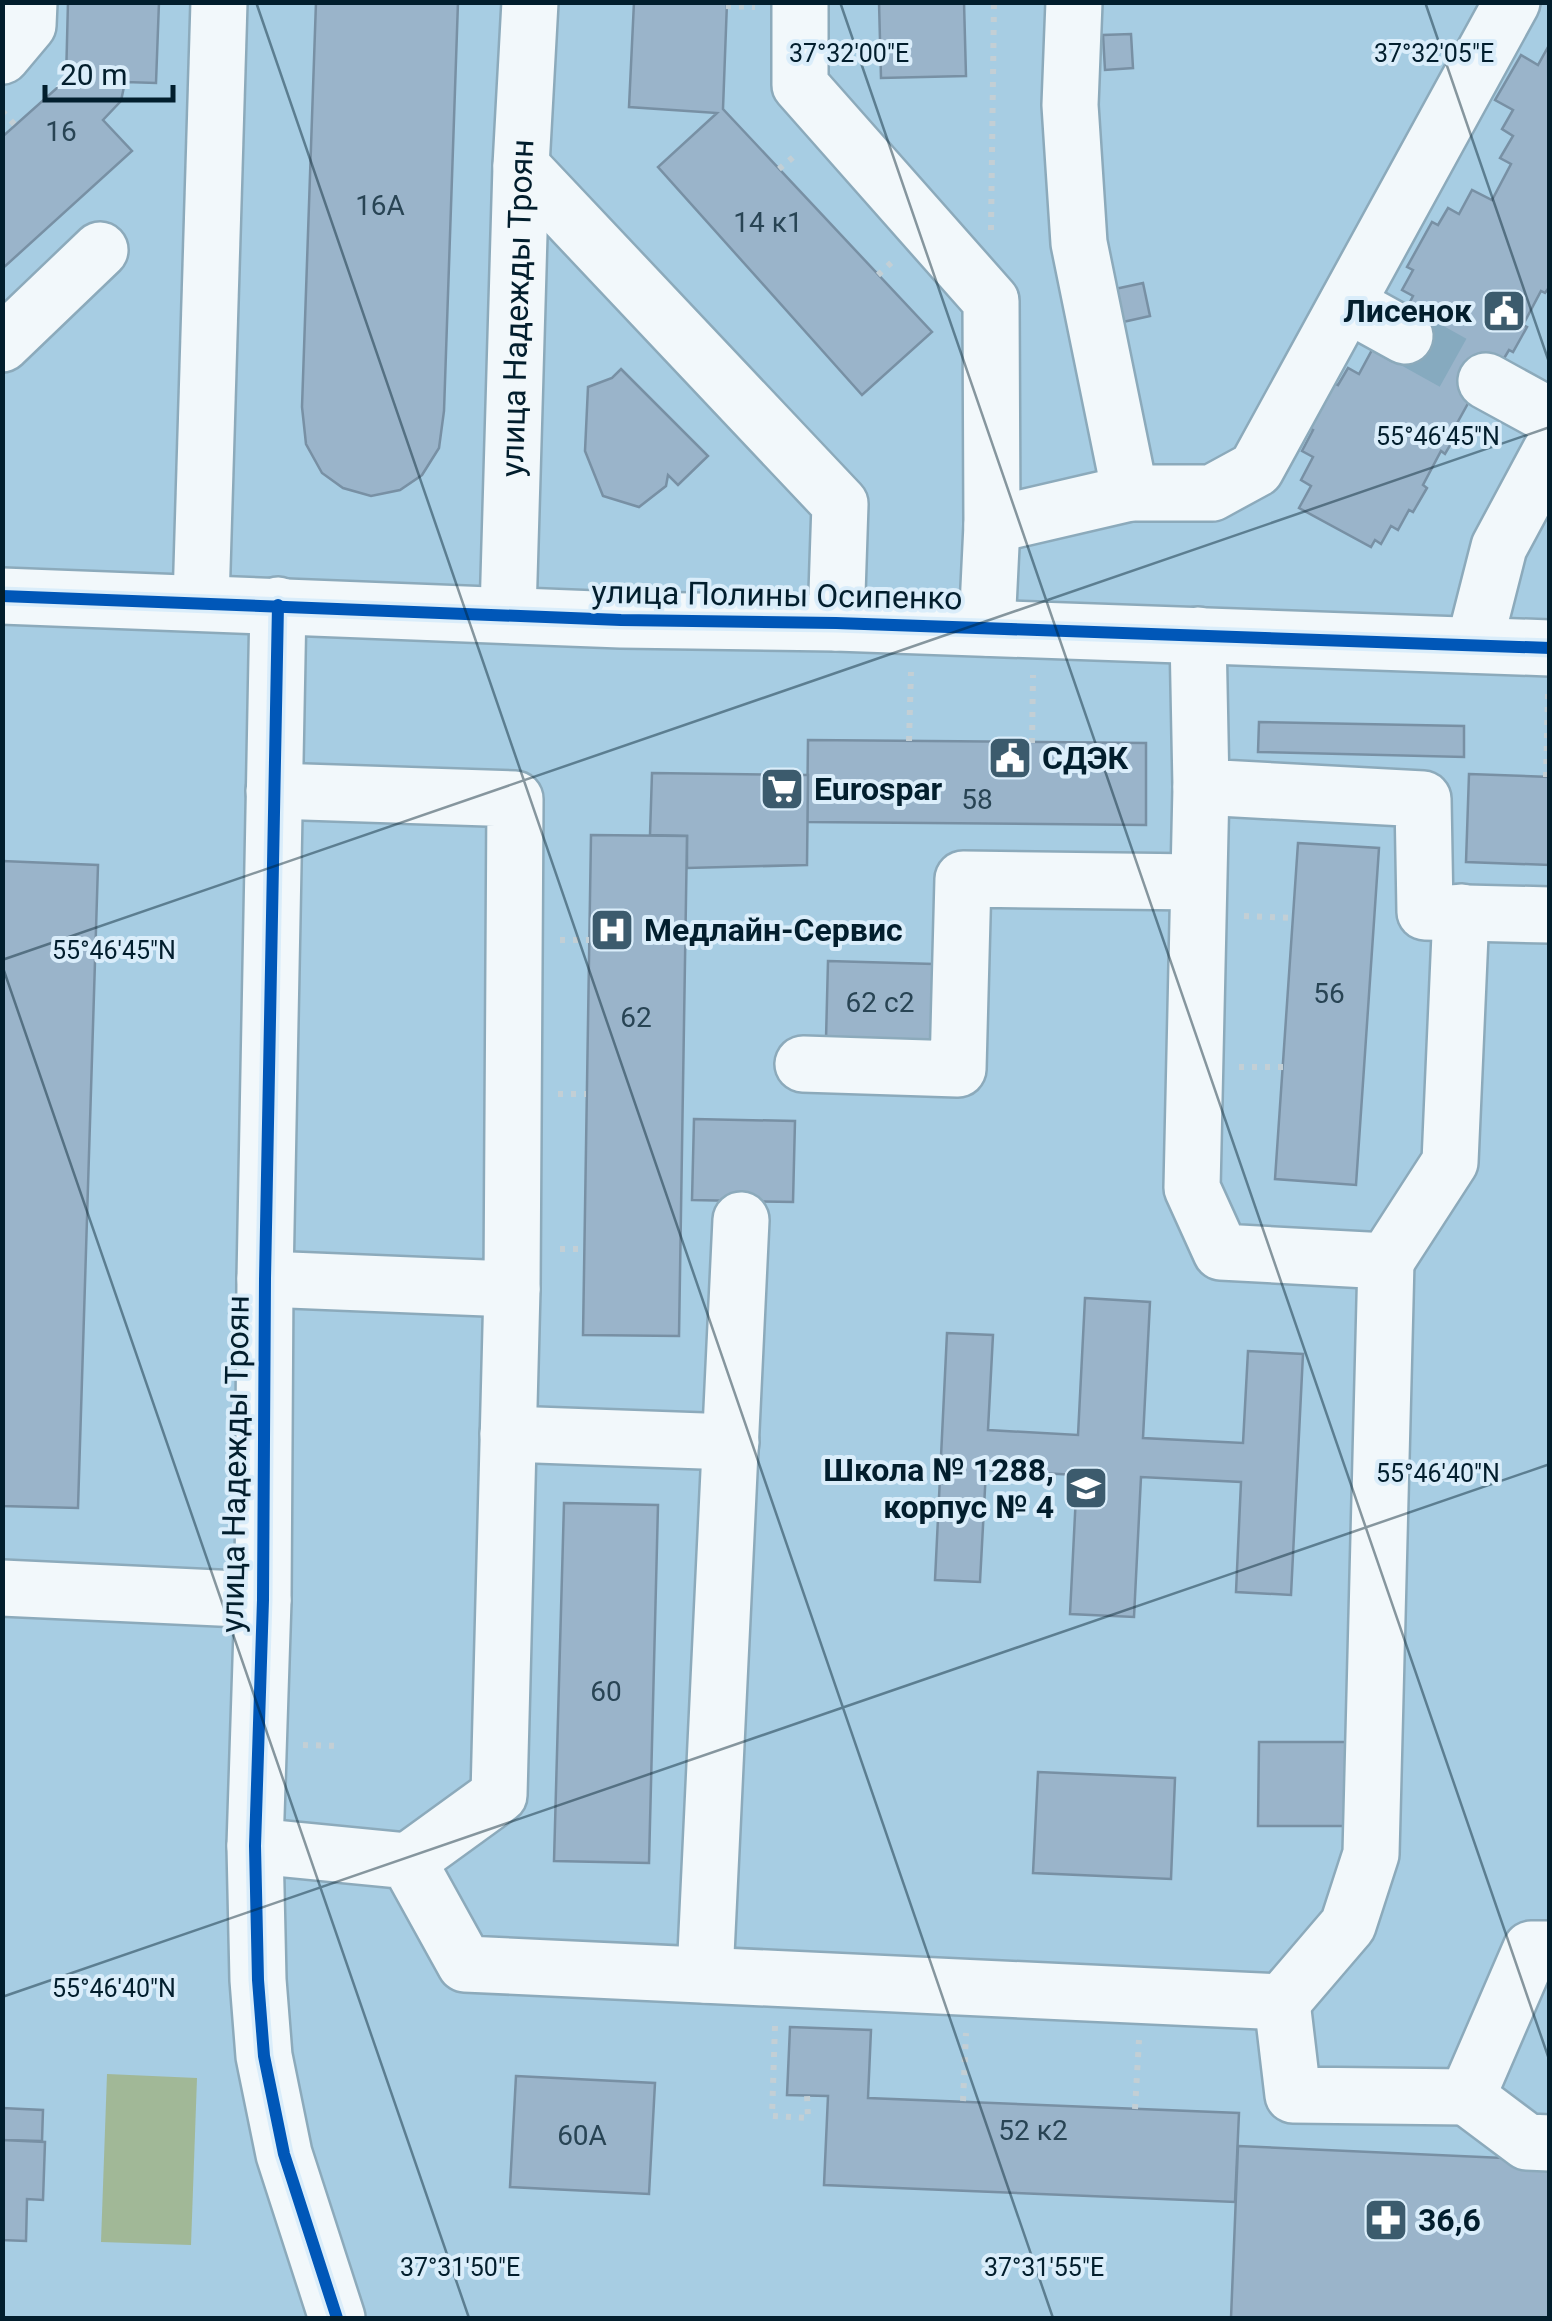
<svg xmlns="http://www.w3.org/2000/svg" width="1552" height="2321" font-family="Roboto,sans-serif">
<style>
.green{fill:#a1b897}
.building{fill:#9ab4ca;stroke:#7890a4;stroke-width:2.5}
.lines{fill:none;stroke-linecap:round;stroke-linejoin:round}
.minor-tunnel{stroke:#86aabf;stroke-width:55;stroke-dasharray:55 28;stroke-linecap:butt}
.minor-casing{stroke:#8caabb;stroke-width:60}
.path{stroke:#c3cfd5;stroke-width:6;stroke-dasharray:5 8;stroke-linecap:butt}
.minor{stroke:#f2f8fb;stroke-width:55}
.cycleway-casing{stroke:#daedfa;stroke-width:19}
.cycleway{stroke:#0057b8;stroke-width:12}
.ticks{fill:none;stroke:#021e2d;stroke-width:2.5;stroke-opacity:0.45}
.labels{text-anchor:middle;stroke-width:8;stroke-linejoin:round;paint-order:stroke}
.number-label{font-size:28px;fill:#284454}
.street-label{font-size:32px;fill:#021e2d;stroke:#daedfa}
.poi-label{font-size:32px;font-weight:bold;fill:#021e2d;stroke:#daedfa;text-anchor:start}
.ticks-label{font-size:25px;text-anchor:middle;fill:#021e2d;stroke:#daedfa;stroke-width:8;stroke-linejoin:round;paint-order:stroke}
</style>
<rect width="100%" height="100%" fill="#a7cde3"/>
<polygon class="green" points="107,2074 197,2078 191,2245 101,2242"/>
<g class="building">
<polygon points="68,2 159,2 156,83 125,82 121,101 103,120 132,151 2,269 2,137 66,80"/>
<polygon points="316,2 458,2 444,411 439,448 422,475 400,490 371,496 343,488 322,473 306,444 302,407"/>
<polygon points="634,2 727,2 723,109 932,332 862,395 658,167 717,113 629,107"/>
<polygon points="879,2 964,2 966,76 881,78"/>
<polygon points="1131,34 1133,68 1105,70 1103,35"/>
<polygon points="1548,47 1550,286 1545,293 1541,291 1523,325 1527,327 1513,352 1509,350 1496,372 1476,389 1455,427 1459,430 1445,454 1441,451 1423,485 1427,488 1413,512 1409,510 1398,530 1391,526 1381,544 1375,540 1371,547 1299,508 1311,486 1301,480 1313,457 1302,451 1313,430 1307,427 1332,382 1338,385 1348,368 1359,374 1372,350 1392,361 1411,325 1401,319 1413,296 1402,290 1413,270 1407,267 1432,222 1438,225 1448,208 1459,214 1472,190 1492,200 1511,164 1500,158 1513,136 1502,129 1513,110 1495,100 1521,55 1538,65"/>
<polygon points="1143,283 1150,316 1123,322 1115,289"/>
<polygon points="621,369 708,456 678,485 668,475 666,486 639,507 603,496 585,451 588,387 612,378"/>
<polygon points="1259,722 1464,726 1464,757 1258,752"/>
<polygon points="808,740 1146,743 1146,825 807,822"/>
<polygon points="652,773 808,775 807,865 687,868 687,836 650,835"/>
<polygon points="1469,774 1550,777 1550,865 1466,862"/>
<polygon points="591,835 687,836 679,1336 583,1335"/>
<polygon points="1298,843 1379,848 1356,1185 1275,1179"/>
<polygon points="2,861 98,865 78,1508 2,1506"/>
<polygon points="828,961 934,964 932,1043 826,1039"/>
<polygon points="694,1119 795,1121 793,1202 692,1200"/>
<polygon points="1085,1298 1150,1302 1143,1438 1243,1443 1248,1351 1303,1354 1291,1595 1236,1592 1241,1482 1141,1477 1134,1617 1070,1614 1077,1475 986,1470 980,1582 935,1580 947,1333 993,1335 988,1430 1078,1435"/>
<polygon points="564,1503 658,1505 649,1863 554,1861"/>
<polygon points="1259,1742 1352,1742 1352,1826 1258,1826"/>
<polygon points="1038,1772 1175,1778 1171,1879 1033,1873"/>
<polygon points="790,2027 871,2030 868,2098 1239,2113 1235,2202 824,2185 828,2096 787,2095"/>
<polygon points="516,2076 655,2083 649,2194 510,2187"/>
<polygon points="2,2108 43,2110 42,2141 2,2140"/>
<polygon points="2,2140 45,2142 43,2200 27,2199 26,2241 2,2240"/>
<polygon points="1238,2146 1550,2160 1550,2318 1231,2318"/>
</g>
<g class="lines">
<polyline class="minor-tunnel" points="1405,336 1486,381"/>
<defs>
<g id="minor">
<polyline points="800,2 800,85 991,301 992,525 987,628"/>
<polyline points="1074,2 1070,105 1079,243 1130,493"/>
<polyline points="2,56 28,25 29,2"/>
<polyline points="521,166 840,504 836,623"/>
<polyline points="1347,304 1405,336"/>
<polyline points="2,344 100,250"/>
<polyline points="1486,381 1550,416"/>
<polyline points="992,525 1130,493 1212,493 1256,469 1512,2"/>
<polyline points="2,596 621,620 836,623 1550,648"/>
<polyline points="201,602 219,2"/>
<polyline points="278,605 265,1279 263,1600 255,1846 258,1980 264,2056 284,2154 337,2318"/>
<path id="s1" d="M508 613 521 166 530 2"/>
<polyline points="1198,635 1201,787 1423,799 1425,912 1550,915"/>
<polyline points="1474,645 1499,547 1550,452"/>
<polyline points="1201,787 1192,1188 1221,1252 1386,1261 1450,1162 1461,912"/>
<polyline points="803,1064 958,1069 963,879 1198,882"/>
<polyline points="265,1279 512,1289 515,799 274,791"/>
<polyline points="508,1434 731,1442"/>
<polyline points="2,1588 263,1600"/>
<polyline points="255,1846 408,1861 465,1964 1282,2002 1348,1925 1371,1854 1386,1261"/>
<polyline points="408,1861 499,1795 512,1289"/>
<polyline points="705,1975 741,1220"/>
<polyline points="1282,2002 1293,2095 1467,2097 1531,1949 1550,1949"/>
<polyline points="1467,2097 1527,2142 1550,2143"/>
</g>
</defs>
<use href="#minor" class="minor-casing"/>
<g class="path">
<polyline points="726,6 755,7"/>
<polyline points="2,111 15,125"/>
<polyline points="779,169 797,154"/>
<polyline points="991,230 994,2"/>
<polyline points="878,275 892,262"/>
<polyline points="909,741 911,672"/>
<polyline points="1032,743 1033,675"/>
<polyline points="1546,777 1548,693"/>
<polyline points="1244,916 1293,918"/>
<polyline points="560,940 589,940"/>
<polyline points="1239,1067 1283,1067"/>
<polyline points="558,1094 586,1094"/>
<polyline points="560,1249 584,1249"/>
<polyline points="303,1745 339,1746"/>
<polyline points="775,2026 772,2116 808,2118 807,2095"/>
<polyline points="963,2101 966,2033"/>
<polyline points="1135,2109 1139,2040"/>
</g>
<use href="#minor" class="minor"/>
<defs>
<g id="cycleway">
<polyline points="2,596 621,620 836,623 1550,648"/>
<polyline points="278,605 265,1279 263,1600 255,1846 258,1980 264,2056 284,2154 337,2318"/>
</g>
</defs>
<use href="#cycleway" class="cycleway-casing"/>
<use href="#cycleway" class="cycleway"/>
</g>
<path class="ticks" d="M256 2 1053 2318M840 2 1550 2062M1425 2 1550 365M2 960 1550 427M2 965 469 2318M2 1997 1550 1464"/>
<defs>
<symbol id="civic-square" viewBox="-11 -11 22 22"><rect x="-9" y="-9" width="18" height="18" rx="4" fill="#3c5b6d" stroke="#daedfa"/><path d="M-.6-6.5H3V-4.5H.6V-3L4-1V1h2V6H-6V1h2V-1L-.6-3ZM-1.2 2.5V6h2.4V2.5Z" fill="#fff"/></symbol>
<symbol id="supermarket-square" viewBox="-11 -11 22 22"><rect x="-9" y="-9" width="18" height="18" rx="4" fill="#3c5b6d" stroke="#daedfa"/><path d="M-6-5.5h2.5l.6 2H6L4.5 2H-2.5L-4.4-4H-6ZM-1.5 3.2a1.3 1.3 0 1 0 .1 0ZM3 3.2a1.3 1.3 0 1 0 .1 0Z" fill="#fff"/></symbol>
<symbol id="hospital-square" viewBox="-11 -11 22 22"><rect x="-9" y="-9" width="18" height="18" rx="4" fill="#3c5b6d" stroke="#daedfa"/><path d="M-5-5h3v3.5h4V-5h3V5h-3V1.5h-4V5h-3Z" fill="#fff"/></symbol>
<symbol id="school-square" viewBox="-11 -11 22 22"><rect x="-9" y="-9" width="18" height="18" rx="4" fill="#3c5b6d" stroke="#daedfa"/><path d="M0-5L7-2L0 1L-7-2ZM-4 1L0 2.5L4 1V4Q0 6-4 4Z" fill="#fff"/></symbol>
<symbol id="pharmacy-square" viewBox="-11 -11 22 22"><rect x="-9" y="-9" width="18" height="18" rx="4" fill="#3c5b6d" stroke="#daedfa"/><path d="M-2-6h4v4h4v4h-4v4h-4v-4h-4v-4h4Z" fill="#fff"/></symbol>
</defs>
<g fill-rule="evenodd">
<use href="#civic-square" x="1479" y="286" width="50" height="50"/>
<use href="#civic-square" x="985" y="733" width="50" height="50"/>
<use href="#supermarket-square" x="757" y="764" width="50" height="50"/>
<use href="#hospital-square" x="587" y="905" width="50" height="50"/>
<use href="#school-square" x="1061" y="1463" width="50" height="50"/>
<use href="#pharmacy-square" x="1361" y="2195" width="50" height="50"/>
</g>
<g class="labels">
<g class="number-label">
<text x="61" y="141">16</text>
<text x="380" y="215">16А</text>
<text x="768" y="232">14 к1</text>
<text x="977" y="809">58</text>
<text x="1329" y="1003">56</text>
<text x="880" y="1012">62 с2</text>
<text x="636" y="1027">62</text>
<text x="606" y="1701">60</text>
<text x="1033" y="2140">52 к2</text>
<text x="582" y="2145">60А</text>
</g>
<g class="street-label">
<text dy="11" stroke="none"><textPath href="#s1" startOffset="305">улица Надежды Троян</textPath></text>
<text transform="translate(777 595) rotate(1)" y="11">улица Полины Осипенко</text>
<text transform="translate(235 1464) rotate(-89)" y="11">улица Надежды Троян</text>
</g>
<g class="poi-label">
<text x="1472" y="322" text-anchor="end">Лисенок</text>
<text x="1042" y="769">СДЭК</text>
<text x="814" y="800">Eurospar</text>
<text x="644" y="941">Медлайн-Сервис</text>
<text x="1054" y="1481" text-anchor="end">Школа № 1288,<tspan x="1054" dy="37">корпус № 4</tspan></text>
<text x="1418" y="2231">36,6</text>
</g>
</g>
<g class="ticks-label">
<text x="849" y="62">37°32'00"E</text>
<text x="1434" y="62">37°32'05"E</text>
<text x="1438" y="445">55°46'45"N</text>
<text x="114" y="959">55°46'45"N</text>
<text x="1438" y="1482">55°46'40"N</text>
<text x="114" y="1997">55°46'40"N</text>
<text x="460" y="2276">37°31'50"E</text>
<text x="1044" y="2276">37°31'55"E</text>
</g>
<rect width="1552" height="2321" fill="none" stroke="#021e2d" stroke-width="10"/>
<path d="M45 85v15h128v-15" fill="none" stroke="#021e2d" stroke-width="5"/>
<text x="60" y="85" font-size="30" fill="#021e2d" stroke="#daedfa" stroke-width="8" paint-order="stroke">20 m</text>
</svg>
